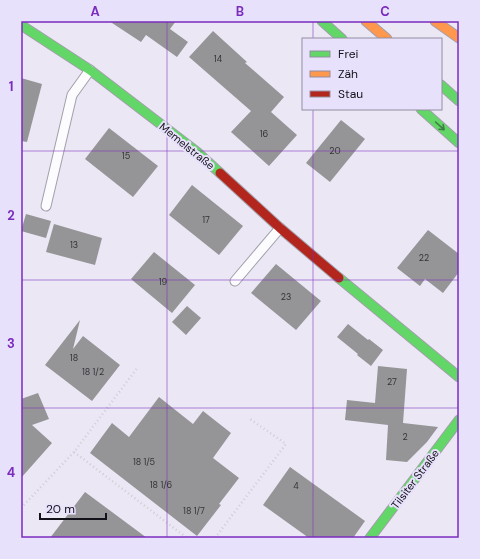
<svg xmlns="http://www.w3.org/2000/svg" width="480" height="559" font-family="'DM Sans',sans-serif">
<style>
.building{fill:#959597}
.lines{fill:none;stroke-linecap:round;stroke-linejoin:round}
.lane-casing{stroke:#a2a0aa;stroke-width:11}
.fast-casing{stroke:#a2a0aa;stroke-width:11}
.slow-casing{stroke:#a2a0aa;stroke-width:11}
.jam-casing{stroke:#a2a0aa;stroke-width:11}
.path{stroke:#cfced2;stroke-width:2.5;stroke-dasharray:1 3;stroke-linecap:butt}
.lane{stroke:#fcfbfe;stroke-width:9}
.fast{stroke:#63d668;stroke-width:9}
.slow{stroke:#ff974d;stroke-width:9}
.jam{stroke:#b3261e;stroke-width:9}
.oneway{stroke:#3f7d44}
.grid{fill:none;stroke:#7b2cbf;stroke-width:1;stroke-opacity:0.55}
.labels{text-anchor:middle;stroke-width:4;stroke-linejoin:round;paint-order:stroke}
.number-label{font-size:9px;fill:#343238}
.street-label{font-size:11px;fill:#131119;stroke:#e8e1fb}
.neatline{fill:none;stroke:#7b2cbf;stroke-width:1.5}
.grid-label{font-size:13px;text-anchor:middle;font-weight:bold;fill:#7b2cbf}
</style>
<rect width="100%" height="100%" fill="#ebe7f5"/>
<g class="building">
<polygon points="109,21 176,21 170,29 188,42 177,57 146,35 141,42"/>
<polygon points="213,31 247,62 245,63 284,97 271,112 297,135 269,166 231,132 251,111 189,57"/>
<polygon points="21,78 42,84 27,142 21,141"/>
<polygon points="341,120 365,139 330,182 306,163"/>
<polygon points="109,128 158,166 133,197 85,159"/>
<polygon points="192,185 243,226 219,255 169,215"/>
<polygon points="26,214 51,221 46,238 21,231"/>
<polygon points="54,224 102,238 95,265 46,252"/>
<polygon points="428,230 459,254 459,272 443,293 425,279 420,286 397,268"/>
<polygon points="154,252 195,285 172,313 131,279"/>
<polygon points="276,264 321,301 296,330 251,293"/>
<polygon points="187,306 201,318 186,335 172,322"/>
<polygon points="80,320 73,349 83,336 120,365 92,401 45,365"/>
<polygon points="348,324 368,340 369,339 383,350 371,366 357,355 358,354 337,337"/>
<polygon points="378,366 407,369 403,423 438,427 427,442 407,462 386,460 388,425 345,420 347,400 375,403"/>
<polygon points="38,393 49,419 32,425 52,443 21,478 21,399"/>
<polygon points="159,397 193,424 203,411 231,433 213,458 239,478 219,504 221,505 197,536 90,453 112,423 129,437"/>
<polygon points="290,467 365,521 353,538 309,538 263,505"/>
<polygon points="85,492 147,538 50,538"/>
</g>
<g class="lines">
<defs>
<g id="lane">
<polyline points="46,206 72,95 90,70"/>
<polyline points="235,281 280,228"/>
</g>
<g id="fast">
<polyline points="322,21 342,39"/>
<polyline points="21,25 90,70 197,152 220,173"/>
<polyline points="441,85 459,101"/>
<polyline points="421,109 459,143"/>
<polyline points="339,278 459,377"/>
<polyline points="370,538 459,420"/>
</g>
<g id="slow">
<polyline points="366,21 387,39"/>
<polyline points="435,21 459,38"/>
</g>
<polyline id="jam" points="220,173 280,228 339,278"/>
</defs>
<use href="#lane" class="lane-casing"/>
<use href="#fast" class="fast-casing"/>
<use href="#slow" class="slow-casing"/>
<use href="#jam" class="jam-casing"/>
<g class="path">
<polyline points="74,452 187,538"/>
<polyline points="21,508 74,452 138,367"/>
<polyline points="215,538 286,444 250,419"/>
</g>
<use href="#lane" class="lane"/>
<use href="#fast" class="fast"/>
<use href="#slow" class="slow"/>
<use href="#jam" class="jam"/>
</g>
<defs><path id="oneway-shaft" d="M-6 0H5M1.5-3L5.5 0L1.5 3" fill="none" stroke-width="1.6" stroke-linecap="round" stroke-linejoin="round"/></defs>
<use class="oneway" href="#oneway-shaft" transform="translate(440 126) rotate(42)"/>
<path class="grid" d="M167 21V538M313 21V39M313 109V538M21 151H459M21 280H459M21 408H459"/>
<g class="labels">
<g class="number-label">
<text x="218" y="62">14</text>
<text x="264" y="137">16</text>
<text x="335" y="154">20</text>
<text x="126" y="159">15</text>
<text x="206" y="223">17</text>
<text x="74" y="248">13</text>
<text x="424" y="261">22</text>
<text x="163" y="285">19</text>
<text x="286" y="300">23</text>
<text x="74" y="361">18</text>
<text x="93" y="375">18 1/2</text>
<text x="392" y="385">27</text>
<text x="405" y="440">2</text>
<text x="144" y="465">18 1/5</text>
<text x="161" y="488">18 1/6</text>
<text x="296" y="489">4</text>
<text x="194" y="514">18 1/7</text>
</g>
<g class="street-label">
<text transform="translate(187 146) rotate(39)" y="4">Memelstraße</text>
<text transform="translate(415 479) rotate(-53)" y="4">Tilsiter Straße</text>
</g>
</g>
<rect width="480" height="559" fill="none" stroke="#e8e1fb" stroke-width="44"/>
<rect x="302" y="38" width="140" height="72" fill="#e8e1fb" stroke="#938ea1"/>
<rect x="310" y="51" width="20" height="6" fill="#63d668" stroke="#938ea1"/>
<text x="338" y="58" font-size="12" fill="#131119">Frei</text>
<rect x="310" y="71" width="20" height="6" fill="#ff974d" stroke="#938ea1"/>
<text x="338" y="78" font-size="12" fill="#131119">Zäh</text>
<rect x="310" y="91" width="20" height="6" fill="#b3261e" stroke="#938ea1"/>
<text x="338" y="98" font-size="12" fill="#131119">Stau</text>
<path d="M40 513v6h66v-6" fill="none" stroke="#131119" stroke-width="2"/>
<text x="46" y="513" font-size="12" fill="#131119" stroke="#e8e1fb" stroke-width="3" paint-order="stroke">20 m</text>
<rect x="22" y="22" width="436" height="515" class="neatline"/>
<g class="grid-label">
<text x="95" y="16">A</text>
<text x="240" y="16">B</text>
<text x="385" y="16">C</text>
<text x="11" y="91">1</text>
<text x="11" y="220">2</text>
<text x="11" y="348">3</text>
<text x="11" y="477">4</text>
</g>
</svg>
